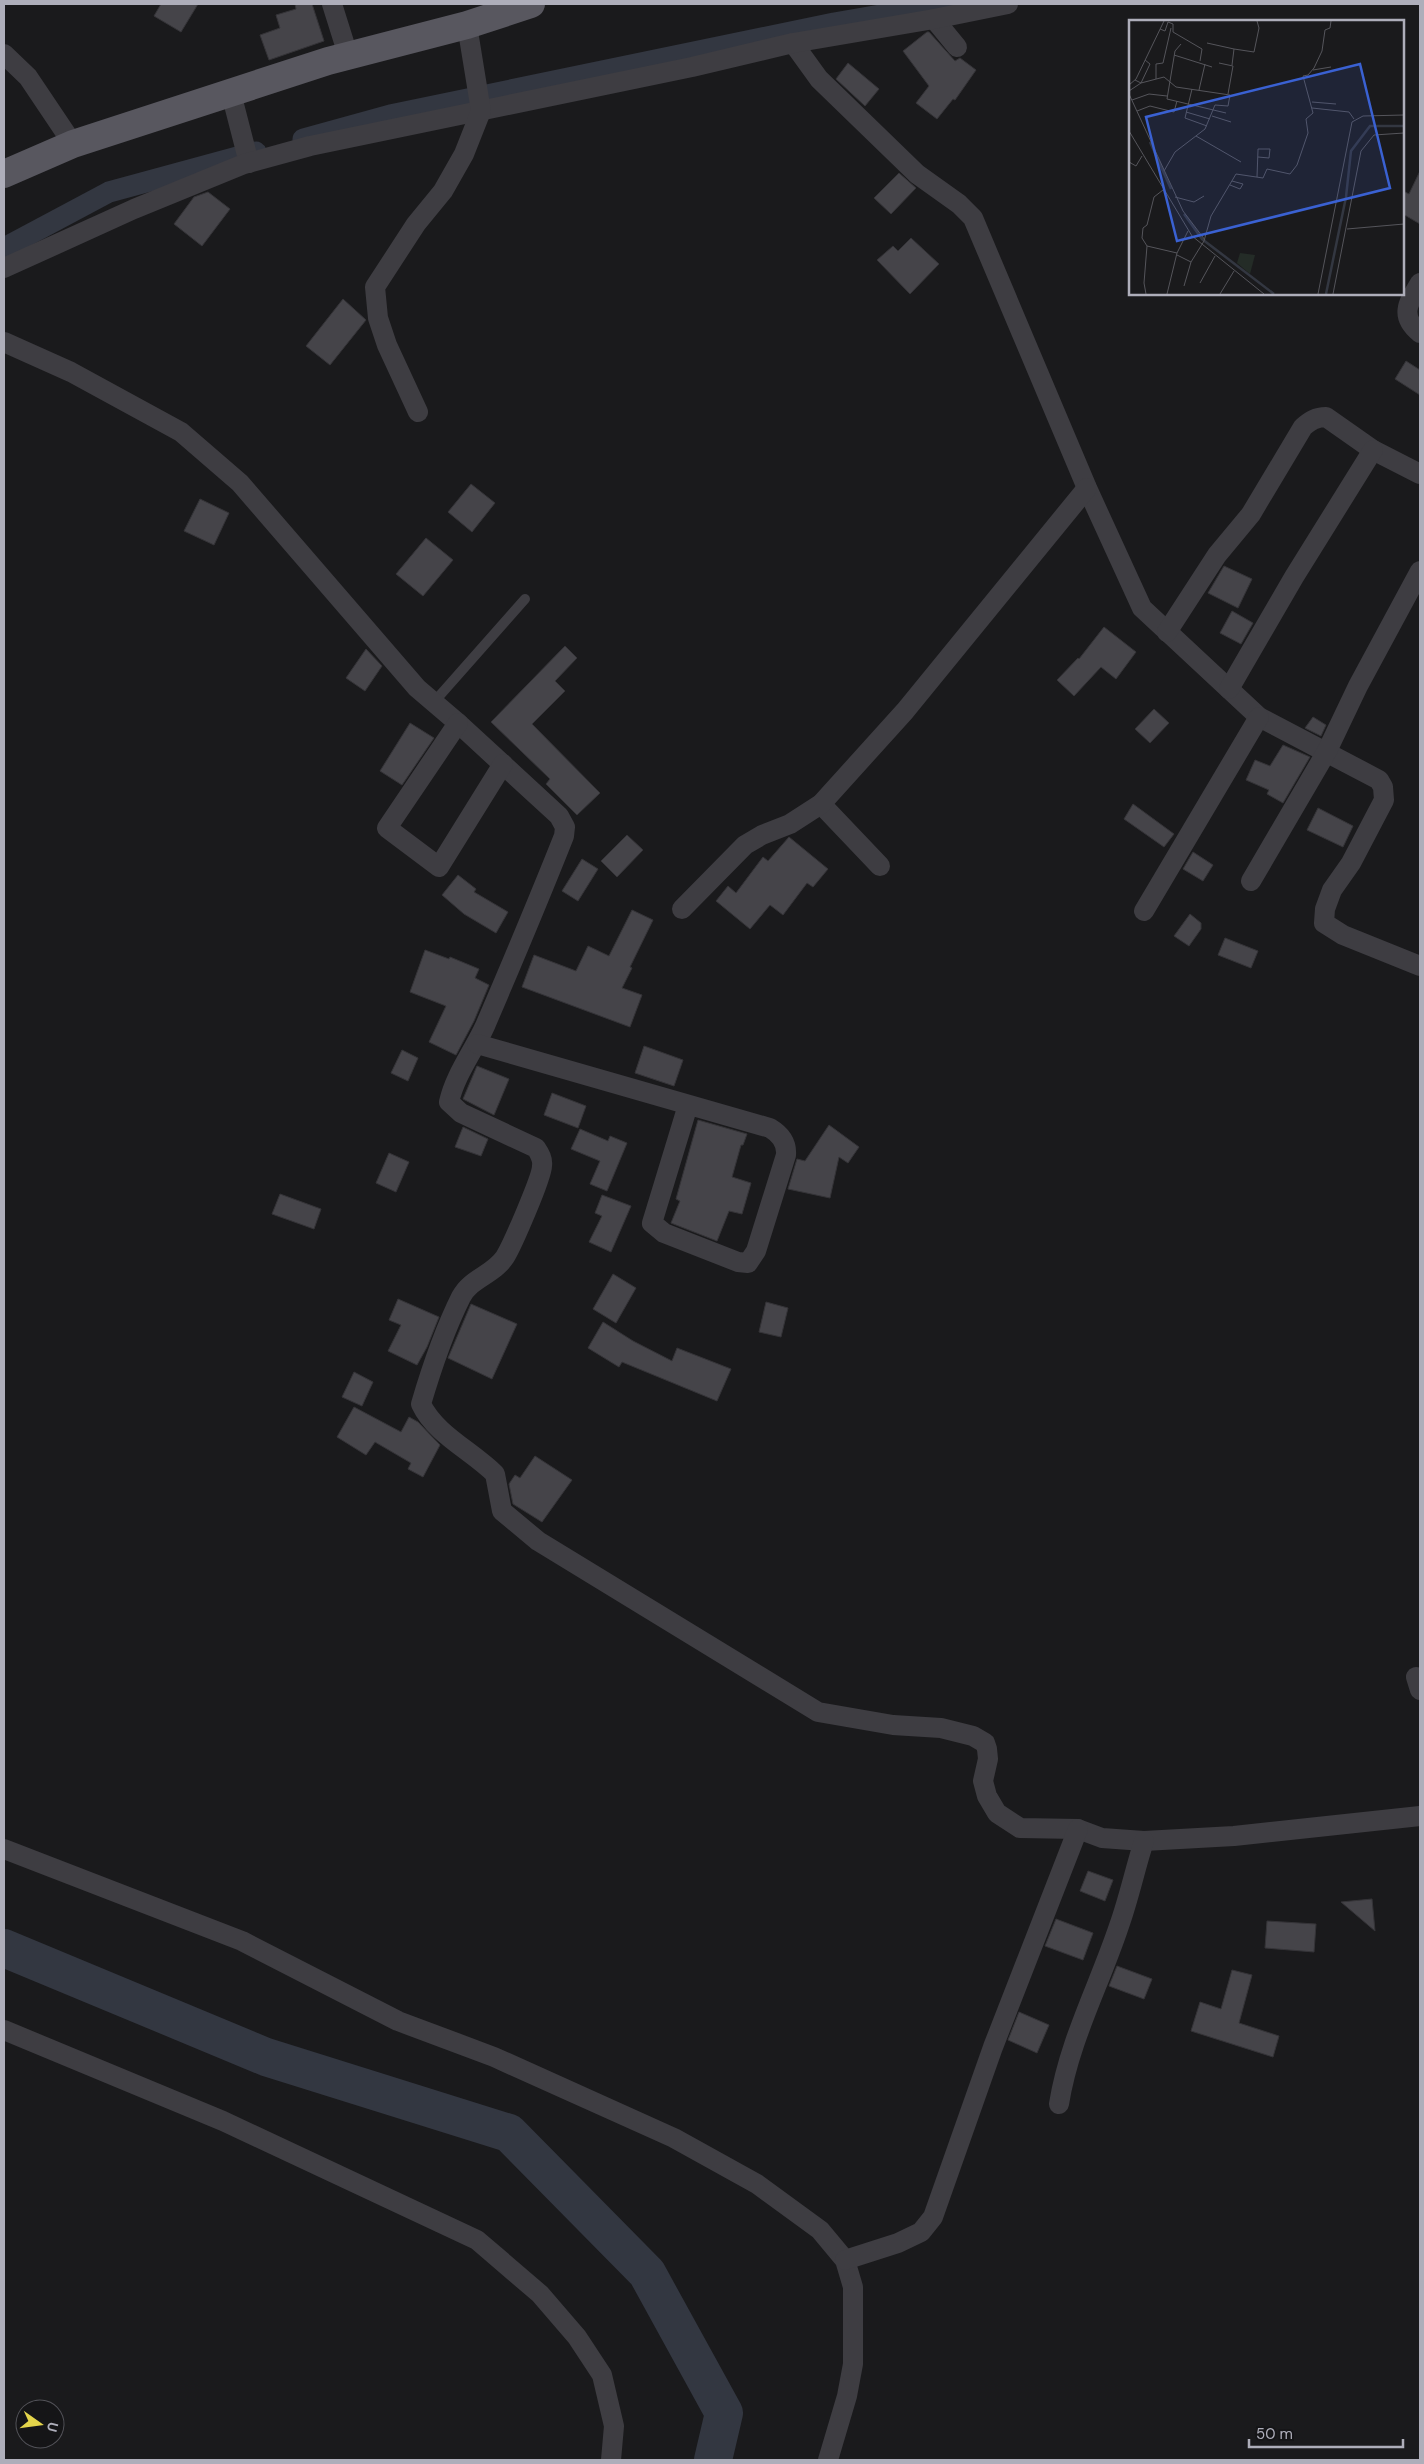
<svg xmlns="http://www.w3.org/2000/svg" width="1424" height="2464" font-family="'DM Sans',sans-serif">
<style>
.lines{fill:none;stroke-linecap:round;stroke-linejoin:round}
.canal{stroke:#333741;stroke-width:21}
.river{stroke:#333741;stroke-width:38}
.building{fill:#454449;stroke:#353438}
.service{stroke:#3e3d42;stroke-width:10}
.minor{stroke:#3e3d42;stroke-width:20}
.primary{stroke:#58575f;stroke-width:28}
.inset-river{fill:none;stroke:#333741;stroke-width:2.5}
.inset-road{fill:none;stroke:#55555b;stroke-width:1}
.view{fill:#3a61d2;fill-opacity:0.15;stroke:#3a61d2;stroke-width:2.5}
.inset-edge{fill:none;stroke:#aeaeba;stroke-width:2.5}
</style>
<rect width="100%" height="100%" fill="#1a1a1c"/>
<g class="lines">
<g class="canal">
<polyline points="303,139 390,115 834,23 944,4"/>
<polyline points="4,248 109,192 256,152"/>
</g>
<polyline class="river" points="4,1948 266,2057 509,2133 647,2273 724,2413 713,2460"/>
</g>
<g class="building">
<polygon points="161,4 198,4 181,32 154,16"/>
<polygon points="295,4 312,4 324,41 269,60 260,35 280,28 276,15 296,9"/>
<polygon points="927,32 929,32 955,61 960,58 976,70 955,100 953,99 937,119 916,103 929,86 903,51"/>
<polygon points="848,63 879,89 865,106 836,79"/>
<polygon points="1420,171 1420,224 1403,214 1403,191 1409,194"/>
<polygon points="899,173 916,188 891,214 874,198"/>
<polygon points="208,192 230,209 202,246 174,224 194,197"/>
<polygon points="911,238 939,264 910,294 877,260 893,246 898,251"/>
<polygon points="343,299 366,320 330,365 306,346"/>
<polygon points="1406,361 1420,370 1420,395 1395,379"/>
<polygon points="471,484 495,503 472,532 448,512"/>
<polygon points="200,499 229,513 214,545 184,531"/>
<polygon points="426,538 453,560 423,596 396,574"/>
<polygon points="1224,566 1252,579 1238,608 1208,593"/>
<polygon points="1232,611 1253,623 1241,644 1220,633"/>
<polygon points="1104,627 1136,652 1116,679 1101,667 1074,696 1057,680 1078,658 1079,659"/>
<polygon points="565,646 577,658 555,681 565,691 532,724 600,793 577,815 546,784 550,779 491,722"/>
<polygon points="366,649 382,666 365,691 346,678"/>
<polygon points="1154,709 1169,723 1150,743 1135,729"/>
<polygon points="1313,717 1326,725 1321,736 1305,728"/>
<polygon points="410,723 434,738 402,785 380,771"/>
<polygon points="1283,745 1310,757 1283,803 1267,794 1269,790 1246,780 1255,760 1270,766"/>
<polygon points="1133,804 1174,834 1164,847 1124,819"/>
<polygon points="1318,808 1353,826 1343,847 1307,830"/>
<polygon points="627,835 643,850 617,877 601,861"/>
<polygon points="789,837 828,869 813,887 807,883 783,915 770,905 750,929 716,901 728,886 736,893 763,857 768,861"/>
<polygon points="1193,852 1213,865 1203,881 1183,869"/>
<polygon points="582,859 598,869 578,901 562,891"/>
<polygon points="458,875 476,889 474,892 508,912 496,933 464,914 442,895"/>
<polygon points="632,910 653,920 630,967 632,968 622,988 642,995 630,1027 522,987 534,955 576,971 588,946 609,956"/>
<polygon points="1190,914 1201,923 1201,929 1189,946 1174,936"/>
<polygon points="1225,938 1258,951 1251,968 1218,955"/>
<polygon points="425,950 449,959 450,957 479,969 475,978 489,985 474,1021 456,1055 429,1042 446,1006 410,992"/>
<polygon points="644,1046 683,1060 674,1086 635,1073"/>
<polygon points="402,1050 418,1058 408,1081 391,1073"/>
<polygon points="477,1066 509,1079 494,1115 463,1099"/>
<polygon points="552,1093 586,1106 578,1128 544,1115"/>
<polygon points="698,1120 747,1134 743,1145 741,1145 732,1177 751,1183 742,1214 729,1211 717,1241 671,1223 680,1201 676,1199"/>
<polygon points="829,1125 859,1147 848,1163 839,1157 830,1198 788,1189 797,1159 805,1161"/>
<polygon points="463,1127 488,1139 481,1156 455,1147"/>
<polygon points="580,1129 608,1141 610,1136 627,1143 607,1191 590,1184 600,1161 571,1149"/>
<polygon points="389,1153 409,1162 396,1192 376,1183"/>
<polygon points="280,1194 321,1209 314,1229 272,1214"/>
<polygon points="602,1195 631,1206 611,1252 589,1242 602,1216 595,1213"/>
<polygon points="613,1274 636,1288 616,1323 593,1309"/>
<polygon points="398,1299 439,1317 427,1347 417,1365 388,1351 401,1325 389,1320"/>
<polygon points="766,1302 788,1308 781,1337 759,1332"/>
<polygon points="471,1304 517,1324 492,1379 448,1358"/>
<polygon points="603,1322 633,1341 672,1361 677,1348 731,1369 717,1401 622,1362 619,1367 588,1348"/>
<polygon points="354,1372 373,1382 362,1406 342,1397"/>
<polygon points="354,1407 401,1432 409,1417 418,1422 440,1445 423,1477 408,1469 411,1463 375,1442 366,1455 337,1437"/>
<polygon points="535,1456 572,1480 542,1522 513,1504 509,1484 515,1475 520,1478"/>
<polygon points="1088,1871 1113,1880 1105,1901 1080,1891"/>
<polygon points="1372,1899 1375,1931 1341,1902"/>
<polygon points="1056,1919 1093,1933 1083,1960 1045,1946"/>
<polygon points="1267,1921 1316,1924 1314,1952 1265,1948"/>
<polygon points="1117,1966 1152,1979 1144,1999 1109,1986"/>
<polygon points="1232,1970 1252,1975 1239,2023 1279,2036 1273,2057 1191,2031 1200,2002 1221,2009"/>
<polygon points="1019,2012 1049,2025 1037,2053 1008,2040"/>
</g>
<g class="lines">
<polyline class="service" points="434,702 525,599"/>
<g class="minor">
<polyline points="332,4 348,55"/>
<polyline points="934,19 957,47"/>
<polyline points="793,43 819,79 917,174 959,204 973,218 1087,488 1142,608 1259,717 1379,780 1383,787 1384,800 1351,863 1332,890 1325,909 1324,923 1343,935 1420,966"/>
<polyline points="4,54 28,77 73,144"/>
<polyline points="231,93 249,163"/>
<polyline points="4,268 134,209 244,164 310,146 692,67 793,43 934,19 1008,4"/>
<path d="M1420 283C1408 303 1399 316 1420 333"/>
<path d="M4 342 71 372 181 432 240 483 417 688 458 723 559 816 565 827 564 836C539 899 512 963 485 1026 473 1052 455 1075 449 1102L461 1113 536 1148C540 1154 543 1159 542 1166 542 1177 512 1246 505 1257 493 1275 471 1278 461 1297 445 1329 431 1370 421 1404 435 1434 472 1451 495 1474L502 1511 538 1541 818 1712 893 1725 941 1728 973 1736 985 1743 987 1749 988 1759 983 1781 987 1796 997 1813 1020 1828 1078 1829 1102 1838 1144 1841 1234 1836 1420 1816"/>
<polyline points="418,412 387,345 378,318 375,287 416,224 443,191 464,154 481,111 467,25"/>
<path d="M1167 632 1217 555 1251 514 1303 427C1310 421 1316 417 1326 417L1373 450 1420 474"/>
<polyline points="1229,689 1294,577 1373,450"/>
<polyline points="458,723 387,828 439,867 503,764"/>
<polyline points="821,804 880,866"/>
<polyline points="1251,881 1327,751 1358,686 1420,571"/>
<polyline points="682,909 745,845 762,835 790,824 821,804 905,711 1087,488"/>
<polyline points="1144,911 1259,717"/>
<path d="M477 1044 770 1128C780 1134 787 1143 786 1155L756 1251 748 1263 738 1262 664 1233 652 1223 688 1105"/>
<polyline points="1416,1677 1420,1690"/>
<polyline points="4,1849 242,1941 398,2021 494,2057 674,2138 757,2184 820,2230 845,2260 853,2287 853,2364 847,2396 828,2460"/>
<polyline points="4,2030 223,2121 477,2240 540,2294 577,2337 602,2375 614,2426 611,2460"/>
<path d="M1059 2104C1069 2041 1099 1986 1119 1926 1129 1898 1135 1869 1144 1841"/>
<polyline points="845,2260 898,2243 921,2232 933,2217 993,2047 1078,1829"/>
</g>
<polyline class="primary" points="4,174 73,144 328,61 467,25 531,4"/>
</g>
<g transform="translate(1129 20)">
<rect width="275" height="275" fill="#1a1a1c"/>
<path d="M111 233 126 235 121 254 108 243Z" fill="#242c27"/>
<path class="inset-river" d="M21 122 42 169M55 194 73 219 145 274M197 274 217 177 222 131 241 106H275"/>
<path class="inset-road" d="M31 9 36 11 39 2 44 4V12L73 29 71 41M78 23 105 29M52 24 46 31 38 79 97 93M45 35 83 47M90 43 104 46 99 74M103 45 105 29 125 32 130 8 128 1M184 50 202 47M27 59V44L34 43 42 8M6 60 12 63 35 57 47 67 101 75 99 86 86 85 76 109 46 132 35 151M0 65 7 59 35 1M63 69 56 98 78 106M70 70 76 44M0 71 12 63 21 44 16 40M0 74 54 191 76 220M3 80 20 74 38 76M183 82 207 84M183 88 220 92 225 99M8 91 21 86 45 92 48 81M57 92 81 99M83 96 102 102M0 111 63 216 135 274M67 116 112 142M0 142 7 146 13 136M128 157 129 130V129H141L140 138 129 137M101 165 111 169 114 164 103 161M46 177 65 182 75 176M218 209 275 204M18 226 13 218 14 208 18 205 25 177 34 170M48 235 62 242 55 266M62 242 75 221 82 196 107 154 134 158 138 149 161 154 168 145 179 113 177 99 184 93 174 56 179 55 185 48 193 31 196 10 201 8 202 1M71 263 86 236M17 274 15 263 18 226 48 233 59 211M38 274 48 233M91 274 105 251M189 274 223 102 234 96 275 95M204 274 232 131 245 115 275 113"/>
<path class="view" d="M231 44 261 168 48 221 17 97Z"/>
<rect width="275" height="275" class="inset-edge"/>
</g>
<rect width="1424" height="2464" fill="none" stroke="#aeaeba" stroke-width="10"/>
<g transform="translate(40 2424) rotate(104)"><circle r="24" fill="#151517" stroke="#525258"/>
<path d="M0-4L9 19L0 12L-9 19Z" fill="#e3d44b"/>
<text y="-8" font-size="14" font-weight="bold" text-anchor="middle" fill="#aeaeba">U</text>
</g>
<path d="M1249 2439v8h154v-8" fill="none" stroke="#aeaeba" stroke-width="2.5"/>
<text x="1256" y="2439" font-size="15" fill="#aeaeba" stroke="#151517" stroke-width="4" paint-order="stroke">50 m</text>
</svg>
